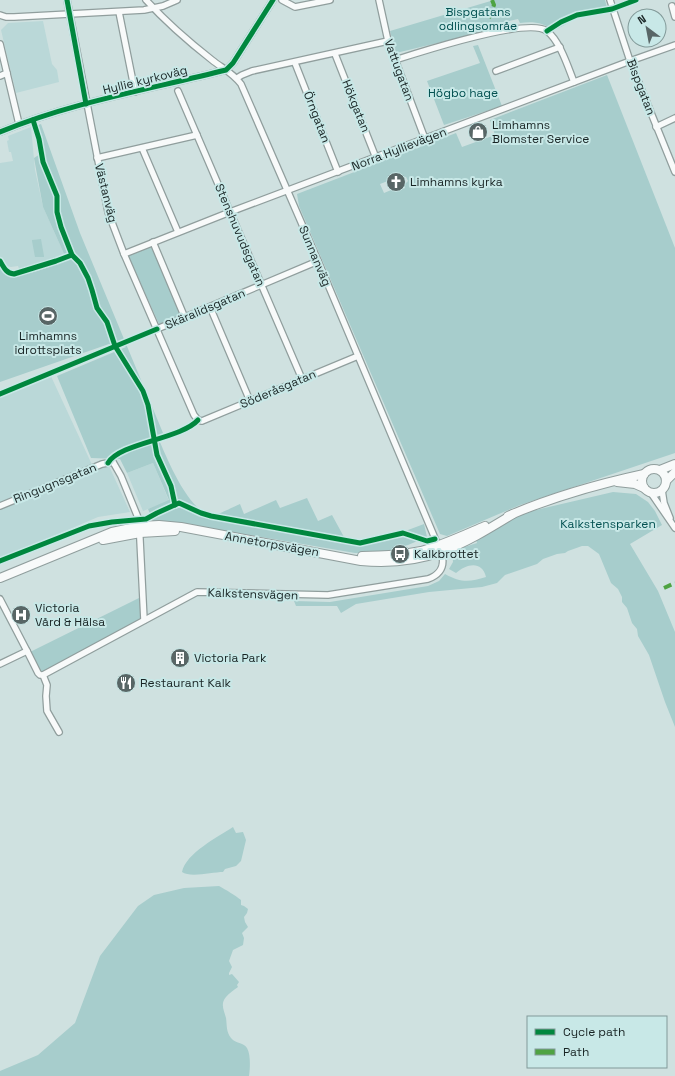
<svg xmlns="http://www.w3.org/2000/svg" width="675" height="1076" font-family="'Space Grotesk',sans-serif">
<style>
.built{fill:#bad8d8}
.green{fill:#a7cdcc;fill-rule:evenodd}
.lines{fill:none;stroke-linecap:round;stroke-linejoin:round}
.minor-casing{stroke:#909e9d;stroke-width:8}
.secondary-casing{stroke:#909e9d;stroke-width:10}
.minor{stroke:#f8fafa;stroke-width:5.5}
.secondary{stroke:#f8fafa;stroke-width:8}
.quiet{stroke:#4ea342;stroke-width:4;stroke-dasharray:8 4;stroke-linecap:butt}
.cycleway-casing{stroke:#c8e8e7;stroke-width:8}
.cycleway{stroke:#00873e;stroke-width:5}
.labels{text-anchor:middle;stroke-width:4;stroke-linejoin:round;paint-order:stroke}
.park-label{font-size:12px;fill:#035151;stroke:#c8e8e7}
.street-label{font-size:12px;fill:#182424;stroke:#c8e8e7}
.poi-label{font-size:12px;fill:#182424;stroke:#c8e8e7;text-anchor:start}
</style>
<rect width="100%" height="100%" fill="#cfe1e0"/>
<g class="built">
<polygon points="43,21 52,64 57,70 59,82 16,93 1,30 8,23"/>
<polygon points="31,127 35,170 43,207 65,256 20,271 18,266 11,267 6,266 0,259 0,163 13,161 11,152 9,152 7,141 9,140 8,136"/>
<polygon points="49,372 94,469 109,466 130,512 98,517 0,559 0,393"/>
<polygon points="153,463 169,501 143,511 127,473"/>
</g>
<g class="green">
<path d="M494 0H605L608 11 580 17 553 31C545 22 531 21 520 23L518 19 490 25 491 30 396 53 390 31Z"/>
<polygon points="478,45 502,106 444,125 427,81 480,63 473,46"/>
<path d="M607 75 675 248V453L520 505 447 536 440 534 299 206 297 194 456 133 462 147 495 135 490 120ZM399 173 401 176 406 177 408 181 404 185 405 188 398 191 396 188 384 193 380 184 393 179 392 176Z"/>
<path d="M41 124 80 233 163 433 159 440C167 458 190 516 214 515 220 514 233 507 240 504L244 514 276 500 280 508 307 498 318 521 332 515 344 537 363 541 408 530 424 524 427 537 408 545 393 549 388 553H355L167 521H153L148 509 169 500 153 463 127 473 120 459 91 458 57 376 126 347 109 344 0 382V264L5 274C21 280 54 265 70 259L65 256 43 207 34 158 43 152 36 126Z"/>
<polygon points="41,239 44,256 44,257 35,257 32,241 32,240"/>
<polygon points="151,246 180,315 159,324 128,255"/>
<path d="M613 492 636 494 648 502 655 511 662 525 630 544 658 591 675 632V727L665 702 649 655 638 636 637 629 632 623 627 608 622 602V597L618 589 611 583 599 554 588 546H582L568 551 565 553 557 554 543 559 537 564 505 575 497 583 482 587 429 592 356 604 341 613 337 606H296L294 601 330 602 428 586 439 581 445 574C461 583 470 582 486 577 482 560 466 564 456 573L449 569 453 562 452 551 477 543 476 540 509 520 523 513Z"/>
<polygon points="141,597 142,619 43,672 41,672 30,652"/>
<path d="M233 827 236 833 243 832 246 840 241 861 236 866 225 869 223 872C213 872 190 878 182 872 186 853 218 837 233 827Z"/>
<path d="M219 886C226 890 235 895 241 900V905L244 906 248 909 247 913 244 917 245 922 248 927 242 933 244 938 243 945 233 950 229 961 232 967 229 973V975L232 974 239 982 237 985 238 987C234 990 229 993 226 997 220 1004 224 1010 226 1018 227 1025 226 1032 231 1038 236 1044 243 1042 247 1048 251 1055 250 1069 249 1076H0V1071L38 1055 75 1023 100 956 138 906 154 895 184 888Z"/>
</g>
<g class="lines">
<defs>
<g id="minor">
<polyline points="67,0 108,212 124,254 194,415 198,420 202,421 358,356"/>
<polyline points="282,0 295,7 330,0"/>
<polyline points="379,0 388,41 425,139"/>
<polyline points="610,0 630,61 675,172"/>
<polyline points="672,6 675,17"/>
<polyline points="119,12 135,92"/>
<polyline points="0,15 6,17 14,17 144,10 163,6 177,0"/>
<polyline points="0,44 19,124"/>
<polyline points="335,54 376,158"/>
<path d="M395 60C420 52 528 17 547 31 560 41 568 67 574 82"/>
<polyline points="295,63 338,172"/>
<polyline points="226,70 233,63 273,0"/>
<polyline points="496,71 560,47"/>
<polyline points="0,76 7,73"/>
<polyline points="237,78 242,75 252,71 388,41"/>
<polyline points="178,91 302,379"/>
<polyline points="656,127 675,118"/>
<path d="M0 132C72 102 151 89 226 70"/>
<polyline points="142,148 178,232"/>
<polyline points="97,158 197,135"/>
<polyline points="153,242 185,318"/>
<polyline points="124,254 230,212 630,61 675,45"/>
<polyline points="210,307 250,401"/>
<polyline points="157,329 318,261"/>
<polyline points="662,490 664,503 670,518"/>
<polyline points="651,493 675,528"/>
<polyline points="0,506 102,464 113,462 121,476 139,520 144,620"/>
<polyline points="0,599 27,651"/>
<path d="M0 664 27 651 38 673 40 675H43L197 592 328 595 428 579C439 575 445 568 442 555L318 261 241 84C233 73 222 68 212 60 189 42 166 22 146 0"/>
<polyline points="43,675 47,685 46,696 47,711 59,732"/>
</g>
<g id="secondary">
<circle cx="654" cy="481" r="12"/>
<polyline points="660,470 675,464"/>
<polyline points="666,481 675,472"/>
<polyline points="617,482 635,484 644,488"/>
<path d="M508 516C552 497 598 484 644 474"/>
<polyline points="103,540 140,533 175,531"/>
<path d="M362 556C381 556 402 555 421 551 443 545 464 535 485 526"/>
<path d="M0 578 112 532 140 526 159 525 181 527 361 561C425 567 461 546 513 514"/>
</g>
</defs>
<use href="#minor" class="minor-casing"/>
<use href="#secondary" class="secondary-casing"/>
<use href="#minor" class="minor"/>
<use href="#secondary" class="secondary"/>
<g class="quiet">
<polyline points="489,18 494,5 492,0"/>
<polyline points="664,588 675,583"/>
</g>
<defs>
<g id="cycleway">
<polyline points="67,0 86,104"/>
<polyline points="547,31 561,22 577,15 612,9 636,0"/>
<polyline points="33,120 39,139 43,162 57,196 57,212 61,227 72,255 80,263 88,278 92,290 97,308 107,322 115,346 143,391 148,405 157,455 171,486 175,505"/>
<path d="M0 132C72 102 151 89 226 70L233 63 273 0"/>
<path d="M0 261C4 268 6 273 14 274L56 261 72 255"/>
<polyline points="0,394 157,329"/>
<path d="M108 463C119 443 181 439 198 420"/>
<polyline points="0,561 89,526 112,522 146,519 157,513 179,503 201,513 211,516 360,543 403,533 427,541 435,539"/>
</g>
</defs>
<use href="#cycleway" class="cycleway-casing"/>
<use href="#cycleway" class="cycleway"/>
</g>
<defs>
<symbol id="shop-disc" viewBox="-11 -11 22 22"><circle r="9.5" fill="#586666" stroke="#c8e8e7"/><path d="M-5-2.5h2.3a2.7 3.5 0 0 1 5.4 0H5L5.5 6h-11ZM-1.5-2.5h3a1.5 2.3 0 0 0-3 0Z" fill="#fff"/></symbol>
<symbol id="church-disc" viewBox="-11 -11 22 22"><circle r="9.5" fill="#586666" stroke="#c8e8e7"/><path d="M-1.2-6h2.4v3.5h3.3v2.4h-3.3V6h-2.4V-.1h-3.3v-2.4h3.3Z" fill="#fff"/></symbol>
<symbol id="stadium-disc" viewBox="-11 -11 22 22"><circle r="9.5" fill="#586666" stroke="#c8e8e7"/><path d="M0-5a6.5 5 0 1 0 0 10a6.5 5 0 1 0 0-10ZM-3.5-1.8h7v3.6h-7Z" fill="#fff"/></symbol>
<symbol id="bus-disc" viewBox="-11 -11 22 22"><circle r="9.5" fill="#586666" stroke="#c8e8e7"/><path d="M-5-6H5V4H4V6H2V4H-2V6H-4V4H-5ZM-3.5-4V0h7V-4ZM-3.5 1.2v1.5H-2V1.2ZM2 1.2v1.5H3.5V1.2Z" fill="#fff"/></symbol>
<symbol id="hospital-disc" viewBox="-11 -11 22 22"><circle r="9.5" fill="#586666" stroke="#c8e8e7"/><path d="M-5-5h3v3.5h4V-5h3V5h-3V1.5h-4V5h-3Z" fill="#fff"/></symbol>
<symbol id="building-disc" viewBox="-11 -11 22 22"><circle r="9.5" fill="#586666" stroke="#c8e8e7"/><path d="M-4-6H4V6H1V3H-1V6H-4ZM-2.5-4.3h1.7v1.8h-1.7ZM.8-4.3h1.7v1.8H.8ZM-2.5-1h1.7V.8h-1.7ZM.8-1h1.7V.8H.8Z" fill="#fff"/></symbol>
<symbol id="restaurant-disc" viewBox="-11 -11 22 22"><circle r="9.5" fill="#586666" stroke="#c8e8e7"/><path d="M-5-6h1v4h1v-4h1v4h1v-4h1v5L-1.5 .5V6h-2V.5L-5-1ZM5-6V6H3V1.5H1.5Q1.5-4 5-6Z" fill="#fff"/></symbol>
</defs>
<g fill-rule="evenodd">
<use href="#shop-disc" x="467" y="121" width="22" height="22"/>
<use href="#church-disc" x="385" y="171" width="22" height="22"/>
<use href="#stadium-disc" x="37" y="305" width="22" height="22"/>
<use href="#bus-disc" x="389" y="543" width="22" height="22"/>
<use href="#hospital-disc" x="10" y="604" width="22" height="22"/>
<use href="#building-disc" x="169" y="647" width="22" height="22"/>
<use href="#restaurant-disc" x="115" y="672" width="22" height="22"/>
</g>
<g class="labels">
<g class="park-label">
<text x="478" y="16">Bispgatans<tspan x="478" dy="14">odlingsområe</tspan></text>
<text x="463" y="97">Högbo hage</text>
<text x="608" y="528">Kalkstensparken</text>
</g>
<g class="street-label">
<text transform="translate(399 70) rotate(70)" y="4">Vattugatan</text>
<text transform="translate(145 80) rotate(-14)" y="4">Hyllie kyrkoväg</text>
<text transform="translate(641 87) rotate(69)" y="4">Bispgatan</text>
<text transform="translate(356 106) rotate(68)" y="4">Hökgatan</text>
<text transform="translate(317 117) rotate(69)" y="4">Örngatan</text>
<text transform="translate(399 149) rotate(-21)" y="4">Norra Hyllievägen</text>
<text transform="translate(106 193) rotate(76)" y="4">Västanväg</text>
<text transform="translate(240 235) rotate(67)" y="4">Stenshuvudsgatan</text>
<text transform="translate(315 256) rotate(67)" y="4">Sunnanväg</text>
<text transform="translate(205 309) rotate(-23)" y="4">Skäralidsgatan</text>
<text transform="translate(278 389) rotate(-23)" y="4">Söderåsgatan</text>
<text transform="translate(55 483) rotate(-22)" y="4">Ringugnsgatan</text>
<text transform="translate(272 544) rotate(10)" y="4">Annetorpsvägen</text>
<text transform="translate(253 594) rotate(2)" y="4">Kalkstensvägen</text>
</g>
<g class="poi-label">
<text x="492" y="129">Limhamns<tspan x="492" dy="14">Blomster Service</tspan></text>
<text x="410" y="186">Limhamns kyrka</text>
<text x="48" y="340" text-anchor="middle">Limhamns<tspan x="48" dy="14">idrottsplats</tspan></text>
<text x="414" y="558">Kalkbrottet</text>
<text x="35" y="612">Victoria<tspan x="35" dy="14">Vård &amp; Hälsa</tspan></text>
<text x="194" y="662">Victoria Park</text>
<text x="140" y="687">Restaurant Kalk</text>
</g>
</g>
<rect x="527" y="1016" width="140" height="52" fill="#c8e8e7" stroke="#829a99"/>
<rect x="535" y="1029" width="20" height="6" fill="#00873e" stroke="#829a99"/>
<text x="563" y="1036" font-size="12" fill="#182424">Cycle path</text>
<rect x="535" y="1049" width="20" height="6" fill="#4ea342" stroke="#829a99"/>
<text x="563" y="1056" font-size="12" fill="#182424">Path</text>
<g transform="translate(647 28) rotate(328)"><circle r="19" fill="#c8e8e7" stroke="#829a99"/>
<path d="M0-3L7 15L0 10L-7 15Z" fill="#586666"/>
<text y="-6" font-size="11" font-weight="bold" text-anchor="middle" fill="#182424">N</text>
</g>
</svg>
